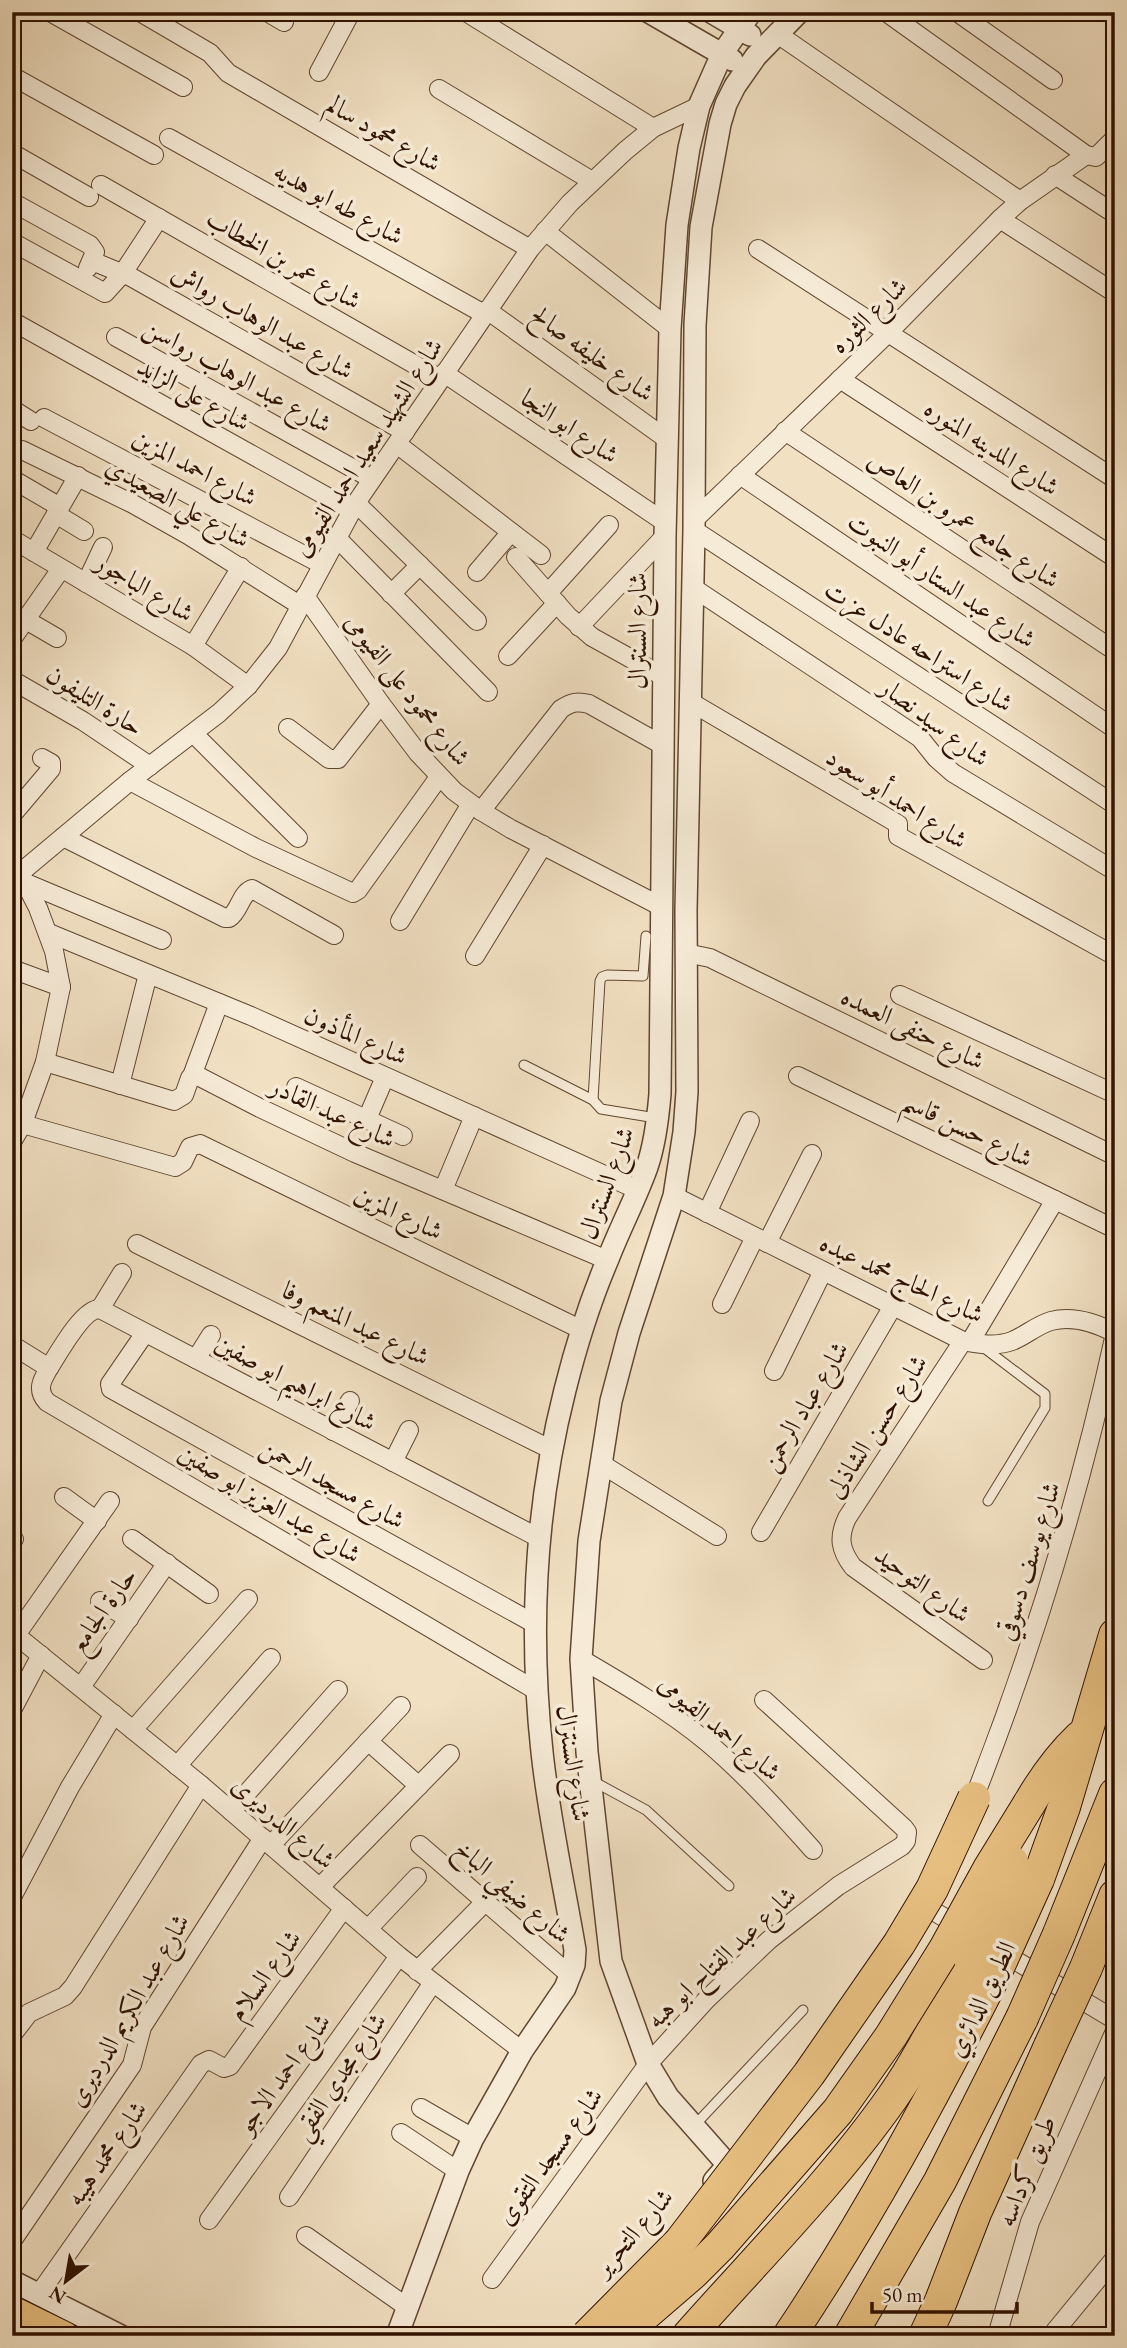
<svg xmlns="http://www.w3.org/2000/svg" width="1127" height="2348" font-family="'EB Garamond',Amiri,serif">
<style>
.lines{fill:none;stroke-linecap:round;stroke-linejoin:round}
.service-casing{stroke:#604630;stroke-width:11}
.minor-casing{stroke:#604630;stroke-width:20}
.tertiary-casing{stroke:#604630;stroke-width:24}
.primary-casing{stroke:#301200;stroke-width:31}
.motorway-casing{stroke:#301200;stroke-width:34}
.service{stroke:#f6ebd7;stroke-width:9}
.minor{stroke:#f6ebd7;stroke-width:18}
.tertiary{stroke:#f6ebd7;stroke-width:21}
.primary{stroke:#e8c081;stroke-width:28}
.motorway{stroke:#e8c081;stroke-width:32}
.motorway-bridge-casing{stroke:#301200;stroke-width:34;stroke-linecap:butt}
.motorway-bridge{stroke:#e8c081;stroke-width:32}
.labels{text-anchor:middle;stroke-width:7;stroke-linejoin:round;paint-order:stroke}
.street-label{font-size:26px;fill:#301200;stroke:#f6ebd7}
</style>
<rect width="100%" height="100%" fill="#f1e0c2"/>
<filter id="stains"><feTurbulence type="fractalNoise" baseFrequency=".00286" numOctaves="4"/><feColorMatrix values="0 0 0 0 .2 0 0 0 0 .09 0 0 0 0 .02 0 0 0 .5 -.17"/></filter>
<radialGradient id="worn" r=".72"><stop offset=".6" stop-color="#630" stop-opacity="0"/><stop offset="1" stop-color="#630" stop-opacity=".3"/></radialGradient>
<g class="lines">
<defs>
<g id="service">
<polyline points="524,1065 593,1100 601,1109 656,1118"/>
<polyline points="593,1100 600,981 602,977 607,975 643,976 646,936"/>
<polyline points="983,1347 1045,1394 1045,1408 988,1501"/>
<polyline points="591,1780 646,1810 729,1886"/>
<polyline points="694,2126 803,2010"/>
</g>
<g id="minor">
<polyline points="50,12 183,87"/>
<polyline points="140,12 210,53 228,73 530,249"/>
<polyline points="267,12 284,22"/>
<polyline points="466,12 653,128"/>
<polyline points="886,12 1086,155 1096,157 1115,138"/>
<polyline points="957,12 1053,80"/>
<polyline points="779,35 1020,201"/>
<polyline points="319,72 351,12"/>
<polyline points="12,76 154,155"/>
<polyline points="439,89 592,181"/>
<polyline points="169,138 484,314"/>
<polyline points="12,153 89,197"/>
<polyline points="1055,175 1115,214"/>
<polyline points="101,185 440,379"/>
<polyline points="12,202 90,245 95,252 88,268"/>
<polyline points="1000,219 1115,293"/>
<polyline points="545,231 670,329"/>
<polyline points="12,242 105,293 123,273 159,218"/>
<polyline points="758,249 1115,479"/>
<polyline points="92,261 131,277 405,432"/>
<polyline points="487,310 668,440"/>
<polyline points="12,321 351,510"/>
<polyline points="116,337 372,479"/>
<polyline points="444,373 666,523"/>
<polyline points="840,379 1115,558"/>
<polyline points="12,409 31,421"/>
<polyline points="44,418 321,564"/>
<polyline points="785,431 1115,651"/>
<polyline points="397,444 541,555"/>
<polyline points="12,458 17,451 22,450 133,504 188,535 301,606"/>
<polyline points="740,475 1115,729"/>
<polyline points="12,479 60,507"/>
<polyline points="356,503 477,621"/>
<polyline points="56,514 84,531"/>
<polyline points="694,520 888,333 1000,219 1020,201 1086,155"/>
<polyline points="694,530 1115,805"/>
<polyline points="336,537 488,692"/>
<polyline points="12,539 193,646 248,686"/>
<polyline points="34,552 78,476"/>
<polyline points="516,557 568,616 592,637 664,677"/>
<polyline points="477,572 511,532"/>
<polyline points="86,583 103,547"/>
<polyline points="692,587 920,738 936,758 953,773 1115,871"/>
<polyline points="548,593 609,525"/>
<polyline points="391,594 420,565"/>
<polyline points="305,596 381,704 418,753 454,791 481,811 511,829 662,907"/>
<polyline points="26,620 57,638"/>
<polyline points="579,627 665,536"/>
<polyline points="12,639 61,569"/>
<polyline points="193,646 241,567"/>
<polyline points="508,656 557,603"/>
<polyline points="12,680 83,721 150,766"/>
<polyline points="689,701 898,824 898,836 1115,956"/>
<polyline points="288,728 329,759 338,759 381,704"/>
<polyline points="194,734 298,838"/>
<polyline points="130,781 256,848 353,893 358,890 439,777"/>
<path d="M481 811 561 709C572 702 577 701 589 704L664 746"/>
<polyline points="12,815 51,769 51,763 42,758"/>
<path d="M63 837 225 918H229C240 911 240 894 252 889L334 935"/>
<polyline points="12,869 20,873 38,908 54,951 61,987 45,1062 23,1123 12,1142"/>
<polyline points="20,873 130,781 219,713 248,686 278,648 356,503 530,249 570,203 625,151 653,128 699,106"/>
<polyline points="26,883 162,940"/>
<polyline points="400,921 471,804"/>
<polyline points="49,933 251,1016 638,1190"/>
<polyline points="686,953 710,958 1115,1156"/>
<polyline points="475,956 543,845"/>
<polyline points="12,969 61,987"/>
<polyline points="900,995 1115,1094"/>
<polyline points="45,1062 174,1101 184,1095 190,1078 198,1076 260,1108 355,1153 607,1260"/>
<polyline points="192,1076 219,1003"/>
<polyline points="798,1076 1115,1229"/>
<polyline points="120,1085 148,974"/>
<polyline points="296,1087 403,1136"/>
<polyline points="367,1119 385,1077"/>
<polyline points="12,1121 175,1167 183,1162 190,1147 200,1144 582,1330"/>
<polyline points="443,1190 474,1116"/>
<path d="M674 1196 963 1341C978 1344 996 1347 1012 1341 1025 1336 1037 1325 1051 1321 1073 1315 1096 1323 1115 1333"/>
<polyline points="707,1213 750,1121"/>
<polyline points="767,1243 812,1154"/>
<polyline points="137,1244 552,1450"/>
<polyline points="722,1304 755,1237"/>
<polyline points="100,1309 122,1273"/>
<polyline points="145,1333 110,1384 111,1389 535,1624"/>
<path d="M963 1341 847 1518C838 1537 840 1550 853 1567L983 1660"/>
<polyline points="970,1342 1055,1200"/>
<path d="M12 1345 49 1368C42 1380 36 1390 47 1402L537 1691"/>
<polyline points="196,1359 211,1335"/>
<path d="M49 1368C58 1354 83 1308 100 1309L539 1538"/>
<polyline points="774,1371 823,1271"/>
<polyline points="333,1431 350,1401"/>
<polyline points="393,1462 409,1430"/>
<polyline points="600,1463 717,1536"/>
<polyline points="64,1497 97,1521"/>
<polyline points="761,1532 893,1306"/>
<polyline points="132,1539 209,1594"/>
<polyline points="12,1542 14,1539"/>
<polyline points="100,1601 129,1619"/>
<polyline points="12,1632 201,1785 399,1956 522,2051"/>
<polyline points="16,1635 110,1501"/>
<path d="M581 1659C624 1684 668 1710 707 1742 746 1775 779 1812 813 1850"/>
<polyline points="81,1687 167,1563"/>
<polyline points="12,1710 41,1655"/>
<polyline points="133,1730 248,1599"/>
<polyline points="368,1741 419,1786"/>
<polyline points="177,1766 271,1658"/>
<path d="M974 1798C1034 1646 1080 1493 1115 1334"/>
<polyline points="231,1811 338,1690"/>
<polyline points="271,1845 401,1706"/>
<polyline points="420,1845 571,1976"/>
<polyline points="320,1887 450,1754"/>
<polyline points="12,1897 70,1787 114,1714"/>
<polyline points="916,1905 925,1906 965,1930"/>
<polyline points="368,1929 417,1877"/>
<polyline points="998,1950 1115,2020"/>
<polyline points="417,1971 485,1902"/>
<polyline points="12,2035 29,2013 65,1996 73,1987 201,1785"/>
<polyline points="421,2108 473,2138"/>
<polyline points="401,2133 458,2171"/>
<polyline points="289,2197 432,1984"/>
<polyline points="209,2220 399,1956"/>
<polyline points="306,2236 407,2307"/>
<polyline points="12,2241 132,2065 142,2027 263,1838"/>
<polyline points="492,2279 648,2064 706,2000 769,1940 838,1886 902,1846 906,1841 907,1832 904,1828 764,1700"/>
<polyline points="39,2294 201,2064 209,2060 224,2068 230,2066 344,1908"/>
<polyline points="997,2336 1030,2222 1115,2031"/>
<polyline points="1051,2336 1115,2258"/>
</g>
<g id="tertiary">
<polyline points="649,12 732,60"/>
<polyline points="711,12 750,35"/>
<polyline points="714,2181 728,2165 668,2097 648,2064 611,1961 587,1752 581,1659 589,1541 611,1401 629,1333 674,1196 684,1132 687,1092 686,910 694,530 695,325 701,227 720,124 726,104 735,86 756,56 799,12"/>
<polyline points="12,2281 121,2336"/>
<path d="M397 2336 458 2171 473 2138 522 2051 565 1988 574 1965 575 1950C564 1885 549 1818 542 1752 529 1631 535 1508 565 1390 576 1346 590 1301 608 1259 620 1228 636 1198 647 1167 655 1144 658 1118 660 1094L665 536 670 329 677 225 689 148 699 106 722 54 751 12"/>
</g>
<polyline id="primary" points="12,2310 65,2336"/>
<g id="motorway">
<path d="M1029 1804C1044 1778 1059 1757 1080 1737"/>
<polyline points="1038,1879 1064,1807 1115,1635"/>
<polyline points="1059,1934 1115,1794"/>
<polyline points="1086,1968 1115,1896"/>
<path d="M688 2336C757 2258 832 2183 892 2098 922 2055 945 2006 970 1959"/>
<path d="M789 2336C867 2219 933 2097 996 1972"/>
<polyline points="850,2336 940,2181 1022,2018"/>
<polyline points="925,2336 941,2301 975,2213 1050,2046"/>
</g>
</defs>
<use href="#service" class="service-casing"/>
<use href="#minor" class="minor-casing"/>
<use href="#tertiary" class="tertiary-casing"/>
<use href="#primary" class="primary-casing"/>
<use href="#motorway" class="motorway-casing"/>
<use href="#service" class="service"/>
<use href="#minor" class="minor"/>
<use href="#tertiary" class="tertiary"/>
<use href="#primary" class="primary"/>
<use href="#motorway" class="motorway"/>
<defs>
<g id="motorway-bridge">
<polyline points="970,1959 1012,1862"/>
<polyline points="996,1972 1038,1879"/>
<polyline points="1022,2018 1059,1934"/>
<polyline points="1050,2046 1086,1968"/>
<polyline points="587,2336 680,2242 809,2074 899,1944 932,1889 974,1798"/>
<polyline points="620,2336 693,2273 720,2246 838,2111 891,2036 945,1949 989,1869 1029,1804"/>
</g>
</defs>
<use href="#motorway-bridge" class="motorway-bridge-casing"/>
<use href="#motorway-bridge" class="motorway-bridge"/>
</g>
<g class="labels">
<g class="street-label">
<text transform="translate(384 133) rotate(30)" y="9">شارع محمود سالم</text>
<text transform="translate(339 203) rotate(29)" y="9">شارع طه ابو هديه</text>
<text transform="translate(284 259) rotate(30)" y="9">شارع عمر بن الخطاب</text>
<text transform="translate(868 315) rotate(-44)" y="9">شارع الثوره</text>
<text transform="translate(263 321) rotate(30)" y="9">شارع عبد الوهاب رواش</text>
<text transform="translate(593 353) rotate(36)" y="9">شارع خليفه صالح</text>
<text transform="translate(238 375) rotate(29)" y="9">شارع عبد الوهاب رواسن</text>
<text transform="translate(194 394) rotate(29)" y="9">شارع على الزايد</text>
<text transform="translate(570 426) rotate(34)" y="9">شارع ابو النجا</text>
<text transform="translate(367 447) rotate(-57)" y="9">شارع الشهيد سعيد احمد الفيومى</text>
<text transform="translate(992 447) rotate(33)" y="9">شارع المدينه المنوره</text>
<text transform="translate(195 467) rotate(28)" y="9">شارع احمد المزين</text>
<text transform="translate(178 502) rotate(29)" y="9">شارع علي الصعيدي</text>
<text transform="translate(964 519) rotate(34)" y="9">شارع جامع عمرو بن العاص</text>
<text transform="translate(942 580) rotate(34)" y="9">شارع عبد الستار أبو النبوت</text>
<text transform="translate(145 587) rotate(31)" y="9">شارع الباجور</text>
<text transform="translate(637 631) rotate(-90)" y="9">شارع السنترال</text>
<text transform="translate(919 646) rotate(33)" y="9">شارع استراحه عادل عزت</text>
<text transform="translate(408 689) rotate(52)" y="9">شارع محمود على الفيومى</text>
<text transform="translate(95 700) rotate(32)" y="9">حارة التليفون</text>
<text transform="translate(935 722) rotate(37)" y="9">شارع سيد نصار</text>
<text transform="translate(897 798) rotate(33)" y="9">شارع احمد أبو سعود</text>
<text transform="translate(913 1028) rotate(26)" y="9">شارع حنفى العمده</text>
<text transform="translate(356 1035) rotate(24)" y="9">شارع المأذون</text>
<text transform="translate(333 1112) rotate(25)" y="9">شارع عبد القادر</text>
<text transform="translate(968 1129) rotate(26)" y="9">شارع حسن قاسم</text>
<text transform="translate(606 1183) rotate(-70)" y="9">شارع السنترال</text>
<text transform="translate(399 1212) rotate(26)" y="9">شارع المزين</text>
<text transform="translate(902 1278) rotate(25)" y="9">شارع الحاج محمد عبده</text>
<text transform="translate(356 1323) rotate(26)" y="9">شارع عبد المنعم وفا</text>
<text transform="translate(296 1382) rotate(28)" y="9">شارع ابراهيم ابو صفين</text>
<text transform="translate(804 1406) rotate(-59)" y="9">شارع عباد الرحمن</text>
<text transform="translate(876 1426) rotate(-57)" y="9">شارع حسن الشاذلى</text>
<text transform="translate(333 1483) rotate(29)" y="9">شارع مسجد الرحمن</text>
<text transform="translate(270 1503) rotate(31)" y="9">شارع عبد العزيز ابو صفين</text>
<text transform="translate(1028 1561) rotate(-73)" y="9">شارع يوسف دسوقي</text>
<text transform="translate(923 1584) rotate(36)" y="9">شارع التوحيد</text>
<text transform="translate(102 1610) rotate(-55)" y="9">حارة الجامع</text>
<text transform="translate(720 1727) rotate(40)" y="9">شارع احمد الفيومى</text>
<text transform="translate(574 1763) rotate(82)" y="9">شارع السنترال</text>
<text transform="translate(284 1822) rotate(41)" y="9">شارع الدرديرى</text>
<text transform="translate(513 1891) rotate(41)" y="9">شارع ضيفي الباخ</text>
<text transform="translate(721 1957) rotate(-43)" y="9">شارع عبد الفتاح ابو هبه</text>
<text transform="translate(264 1975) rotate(-54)" y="9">شارع السلام</text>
<text transform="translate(981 1999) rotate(-64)" y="9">الطريق الدائري</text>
<text transform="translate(128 2010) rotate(-60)" y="9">شارع عبد الكريم الدرديرى</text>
<text transform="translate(283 2073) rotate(-54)" y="9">شارع احمد الاجو</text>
<text transform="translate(339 2076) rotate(-56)" y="9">شارع مجدي الفقي</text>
<text transform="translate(106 2153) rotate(-55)" y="9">شارع محمد هيبه</text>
<text transform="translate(549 2156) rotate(-54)" y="9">شارع مسجد التقوى</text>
<text transform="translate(1026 2171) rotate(-68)" y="9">طريق كرداسه</text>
<text transform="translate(633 2232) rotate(-49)" y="9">شارع التحرير</text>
</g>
</g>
<rect width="1127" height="2348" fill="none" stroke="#f1e0c2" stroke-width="42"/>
<rect x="14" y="14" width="1099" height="2320" fill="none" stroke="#301200" stroke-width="3.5"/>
<rect x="21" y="21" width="1085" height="2306" fill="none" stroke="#301200" stroke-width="2"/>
<g transform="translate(66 2281) rotate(211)" stroke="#f6ebd7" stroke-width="5" paint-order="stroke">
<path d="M0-5L12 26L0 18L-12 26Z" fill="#301200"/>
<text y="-10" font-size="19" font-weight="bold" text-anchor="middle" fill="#301200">N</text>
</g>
<path d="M872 2302v10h145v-10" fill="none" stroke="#301200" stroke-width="3.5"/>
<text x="882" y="2302" font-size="21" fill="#301200" stroke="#f6ebd7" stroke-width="5" paint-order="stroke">50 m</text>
<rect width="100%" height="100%" filter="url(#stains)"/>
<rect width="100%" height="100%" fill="url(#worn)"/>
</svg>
